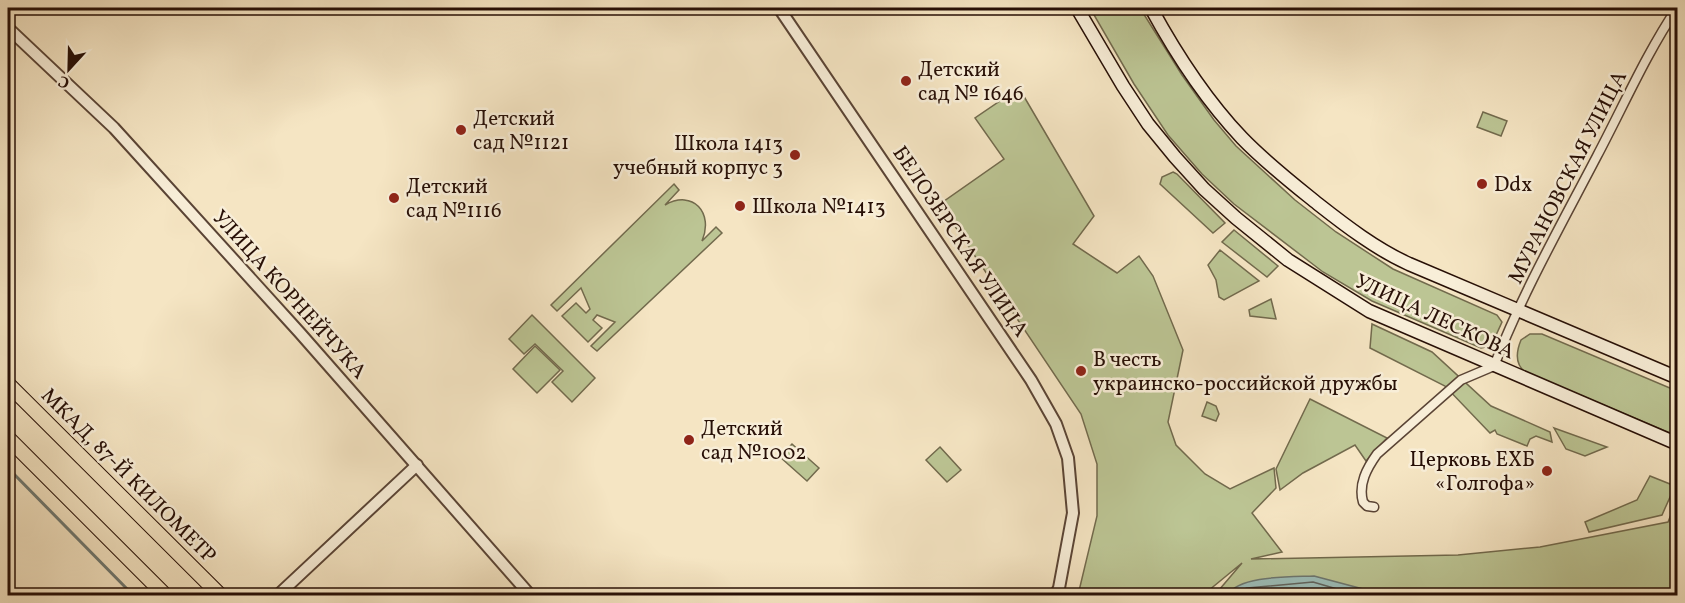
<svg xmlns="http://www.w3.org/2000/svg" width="1685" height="603" font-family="Vollkorn,serif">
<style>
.green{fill:#bcc594;stroke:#726a4d;stroke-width:1.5}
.water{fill:#9dbeb9;stroke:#6e7871;stroke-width:1.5}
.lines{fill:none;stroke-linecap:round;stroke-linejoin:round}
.shore{stroke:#626660;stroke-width:1.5}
.stream{stroke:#6e7871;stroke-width:3}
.minor-casing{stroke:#5a4435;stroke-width:11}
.tertiary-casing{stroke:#5a4435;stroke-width:14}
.secondary-casing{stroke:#270f06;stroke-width:15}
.trunk-casing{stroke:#270f06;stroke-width:16}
.minor{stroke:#f8eed8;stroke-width:8}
.tertiary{stroke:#f8eed8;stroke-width:10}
.secondary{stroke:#f8eed8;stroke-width:12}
.trunk{stroke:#f5e5c3;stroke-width:14}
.poi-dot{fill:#8f2418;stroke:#f8eed8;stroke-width:2}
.labels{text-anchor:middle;stroke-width:5;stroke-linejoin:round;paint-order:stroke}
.poi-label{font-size:21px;fill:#270f06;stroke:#f8eed8;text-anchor:start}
.street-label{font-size:21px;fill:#270f06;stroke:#f8eed8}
</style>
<rect width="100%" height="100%" fill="#f5e5c3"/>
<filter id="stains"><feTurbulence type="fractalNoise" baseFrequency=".00333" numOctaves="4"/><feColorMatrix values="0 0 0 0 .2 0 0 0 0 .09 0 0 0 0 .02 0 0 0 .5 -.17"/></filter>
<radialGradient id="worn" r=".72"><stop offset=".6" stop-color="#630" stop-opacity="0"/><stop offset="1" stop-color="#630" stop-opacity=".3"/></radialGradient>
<g class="green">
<polygon points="1090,8 1140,8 1182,75 1214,120 1236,146 1295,200 1336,232 1393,269 1497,315 1502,322 1491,346 1481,348 1372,301 1323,272 1234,204 1202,174 1168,135 1134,84"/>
<polygon points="1019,88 1094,216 1073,244 1117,273 1139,256 1153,276 1183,350 1168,422 1176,445 1205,474 1230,489 1274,468 1276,488 1252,513 1282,552 1251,559 1458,555 1540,547 1668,522 1677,500 1677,595 1369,595 1363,589 1232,589 1228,595 1220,595 1219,590 1242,563 1203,595 1078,595 1097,516 1097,464 1081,414 940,204 1004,159 975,118"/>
<polygon points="1483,112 1507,121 1501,136 1477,127"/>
<polygon points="1173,172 1177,174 1225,223 1213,233 1160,184 1162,177"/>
<path d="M674 184 679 190 665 205C693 189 714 213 702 241L716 227 722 233 597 351 591 346 615 322 597 315 593 320 602 328 588 342 562 316 576 303 586 313 590 309 581 288 557 311 551 305Z"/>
<polygon points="1234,230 1278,266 1267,277 1222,242"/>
<polygon points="1220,250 1259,281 1224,300 1219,297 1216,280 1208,265"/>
<polygon points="1271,299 1276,319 1250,316 1249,310"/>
<polygon points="532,315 595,378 572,402 552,382 563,371 535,344 524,354 509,339"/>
<polygon points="1372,324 1432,352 1491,406 1550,432 1552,442 1536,436 1530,439 1527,446 1497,434 1495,430 1490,433 1445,386 1370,348"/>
<path d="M1530 334H1542L1677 391V436L1525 372C1515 364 1516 352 1521 340Z"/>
<polygon points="535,346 560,370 537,393 513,369"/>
<polygon points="1310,399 1387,438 1366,461 1355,445 1303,473 1280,490 1276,469"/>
<polygon points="1207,402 1216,406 1219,414 1216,421 1202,416"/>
<polygon points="1554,428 1607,447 1585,456 1566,449"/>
<polygon points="792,444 819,468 807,481 780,457"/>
<polygon points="940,447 961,470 947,482 926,460"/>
<polygon points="1650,476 1675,486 1662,515 1589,532 1585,522 1637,500"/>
</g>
<path class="water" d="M1314 576 1363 589 1369 595H1228C1238 575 1293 577 1314 576Z"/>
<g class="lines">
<g class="shore">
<polyline points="1235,596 1239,591 1247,588 1313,582 1361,596"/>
<polyline points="1250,596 1312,589 1336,596"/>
</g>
<polyline class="stream" points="8,468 134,596"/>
<defs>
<path id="minor" d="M1374 507 1367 506 1363 502C1358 484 1367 468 1377 454L1461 380 1494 366C1522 294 1561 225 1597 156 1623 107 1646 54 1677 8"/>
<g id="tertiary">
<polyline points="779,8 1031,380 1056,424 1068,458 1073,513 1059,588 1055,596"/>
<polyline points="8,28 114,128 300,333 531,596"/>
<polyline points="277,596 417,465"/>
</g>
<g id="secondary">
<polyline points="1077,8 1123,86 1148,124 1175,157 1204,189 1236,218 1288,260 1369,311 1678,444"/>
<path d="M1151 8C1176 54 1206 100 1242 138 1265 162 1292 183 1318 204 1346 226 1376 249 1409 264L1678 378"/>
</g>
<g id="trunk">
<polyline points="8,384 221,596"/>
<polyline points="8,438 166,596"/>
</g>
</defs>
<use href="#minor" class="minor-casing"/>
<use href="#tertiary" class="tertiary-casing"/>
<use href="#secondary" class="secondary-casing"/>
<use href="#trunk" class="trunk-casing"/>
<use href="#minor" class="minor"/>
<use href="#tertiary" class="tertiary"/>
<use href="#secondary" class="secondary"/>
<use href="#trunk" class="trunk"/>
</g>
<g class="poi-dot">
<circle cx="906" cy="81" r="6"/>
<circle cx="461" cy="130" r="6"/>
<circle cx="795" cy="155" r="6"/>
<circle cx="1482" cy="184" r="6"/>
<circle cx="394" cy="198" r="6"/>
<circle cx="740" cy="206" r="6"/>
<circle cx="1081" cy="371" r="6"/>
<circle cx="689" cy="440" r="6"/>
<circle cx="1547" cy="471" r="6"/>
</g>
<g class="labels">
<g class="poi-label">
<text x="918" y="76">Детский<tspan x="918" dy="24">сад № 1646</tspan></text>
<text x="473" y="125">Детский<tspan x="473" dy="24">сад №1121</tspan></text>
<text x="783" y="150" text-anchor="end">Школа 1413<tspan x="783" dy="24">учебный корпус 3</tspan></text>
<text x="1494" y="191">Ddx</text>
<text x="406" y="193">Детский<tspan x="406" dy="24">сад №1116</tspan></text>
<text x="752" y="213">Школа №1413</text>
<text x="1093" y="366">В честь<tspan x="1093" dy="24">украинско-российской дружбы</tspan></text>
<text x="701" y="435">Детский<tspan x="701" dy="24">сад №1002</tspan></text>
<text x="1535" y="466" text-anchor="end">Церковь ЕХБ<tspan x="1535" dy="24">«Голгофа»</tspan></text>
</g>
<g class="street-label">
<text transform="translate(1567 177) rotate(-63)" y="7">МУРАНОВСКАЯ УЛИЦА</text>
<text transform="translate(961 241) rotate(56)" y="7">БЕЛОЗЕРСКАЯ УЛИЦА</text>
<text transform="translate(290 294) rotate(48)" y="7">УЛИЦА КОРНЕЙЧУКА</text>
<text transform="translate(1435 316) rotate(25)" y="7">УЛИЦА ЛЕСКОВА</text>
<text transform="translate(129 475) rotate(45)" y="7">МКАД, 87-Й КИЛОМЕТР</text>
</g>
</g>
<rect width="1685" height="603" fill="none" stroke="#f5e5c3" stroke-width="30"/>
<rect x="9" y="9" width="1667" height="585" fill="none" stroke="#270f06" stroke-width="3"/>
<rect x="15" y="15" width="1655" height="573" fill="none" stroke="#270f06" stroke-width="1.5"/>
<g transform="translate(69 69) rotate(202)" stroke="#f8eed8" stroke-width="4.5" paint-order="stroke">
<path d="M0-4.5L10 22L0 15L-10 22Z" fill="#270f06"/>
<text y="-9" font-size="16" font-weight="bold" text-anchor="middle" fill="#270f06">С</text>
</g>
<rect width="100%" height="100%" filter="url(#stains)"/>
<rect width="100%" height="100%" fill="url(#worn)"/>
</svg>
